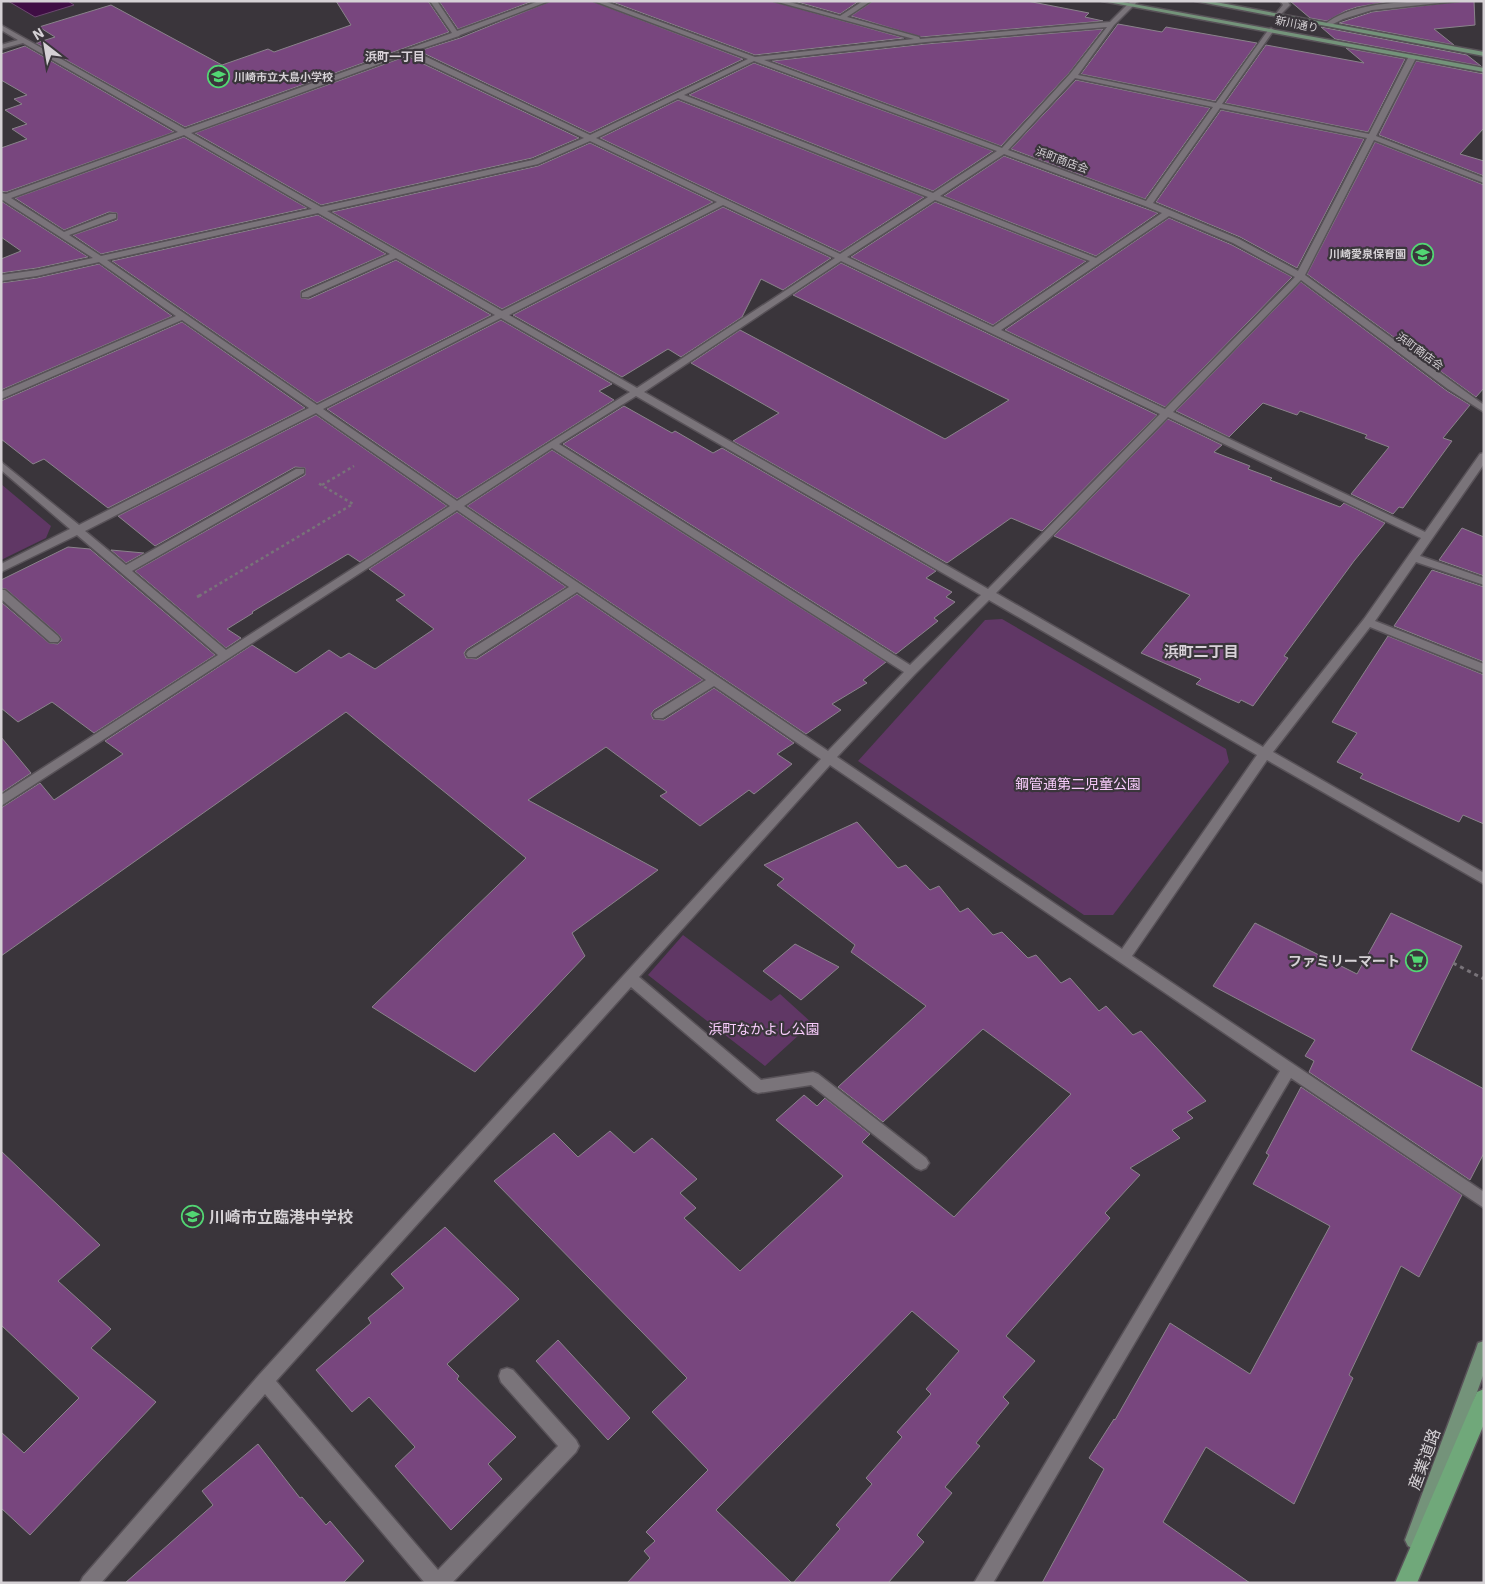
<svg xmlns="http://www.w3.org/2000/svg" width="1485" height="1584" font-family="'IBM Plex Sans','Noto Sans JP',sans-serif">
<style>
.green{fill:#603765}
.water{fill:#3f0e44;stroke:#6c4870}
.building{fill:#78467e;stroke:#8a838b}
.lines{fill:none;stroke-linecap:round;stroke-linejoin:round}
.minor-casing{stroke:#585258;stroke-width:3}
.major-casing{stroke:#585258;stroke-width:3}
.highway-casing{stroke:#585258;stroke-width:3}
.path-far1{stroke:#787379;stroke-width:2.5;stroke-dasharray:3 3;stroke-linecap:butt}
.path{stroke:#787379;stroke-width:3;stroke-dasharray:4 4;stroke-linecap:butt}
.minor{fill:#7a747a;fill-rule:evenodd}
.major{fill:#74937a;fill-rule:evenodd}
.highway{fill:#70a87a;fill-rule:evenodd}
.labels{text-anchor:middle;stroke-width:4.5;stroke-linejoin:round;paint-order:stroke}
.far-street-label{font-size:11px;fill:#d5d1d5;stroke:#3a353b}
.far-poi-label{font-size:11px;font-weight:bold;fill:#d5d1d5;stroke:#3a353b;text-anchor:start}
.far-neighbourhood-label{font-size:12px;font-weight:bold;fill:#d8d1d8;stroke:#3a353b}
.park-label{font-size:14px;fill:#f8ccfc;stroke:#3a353b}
.poi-label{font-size:14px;font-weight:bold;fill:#d5d1d5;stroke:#3a353b;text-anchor:end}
.neighbourhood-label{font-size:15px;font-weight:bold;fill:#d8d1d8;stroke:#3a353b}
.near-poi-label{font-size:16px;font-weight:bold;fill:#d5d1d5;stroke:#3a353b;text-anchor:start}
.near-street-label{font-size:16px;fill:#d5d1d5;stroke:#3a353b}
</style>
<rect width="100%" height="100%" fill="#3a353b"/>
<g class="green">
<polygon points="1,484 51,526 46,538 1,560"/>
<polygon points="1002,619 1226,749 1229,762 1113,915 1084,915 858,761 985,620"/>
<polygon points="683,935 771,1001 780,994 812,1023 765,1066 648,975"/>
</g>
<polygon class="water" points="8,1 68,1 74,5 35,17"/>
<g class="building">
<polygon points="336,1 428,1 449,32 185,127 36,43 55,37 39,27 111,5 222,65 268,49 274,52 351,25"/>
<polygon points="439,1 533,1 458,29"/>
<polygon points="551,1 592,1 743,59 590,133 419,51 460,38"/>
<polygon points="610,1 772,1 904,38 755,55"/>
<polygon points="794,1 859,1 840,14"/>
<polygon points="873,1 1027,1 1089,13 1085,17 1103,21 921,37 851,16"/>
<polygon points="1290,1 1392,1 1357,7 1345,11 1327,21 1310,18"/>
<polygon points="1461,1 1474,1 1475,25 1434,29 1454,45 1339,23 1372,12"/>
<polygon points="1118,24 1162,32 1166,27 1257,43 1215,101 1081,74"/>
<polygon points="1321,27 1467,55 1481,66 1335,39"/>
<polygon points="1103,29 1069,73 1001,146 772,61 926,44"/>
<polygon points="1266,45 1364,63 1346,48 1405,59 1368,132 1225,103"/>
<polygon points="25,46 174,132 6,192 1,191 1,148 27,139 12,129 27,124 5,110 22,104 14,99 27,95 1,80 1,54"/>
<polygon points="407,56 579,138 532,158 321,205 195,133"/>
<polygon points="1416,61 1484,74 1484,128 1460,154 1484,161 1484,176 1379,135"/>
<polygon points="754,63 993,151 933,191 689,95"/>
<polygon points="1076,80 1210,108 1145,199 1011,149"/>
<polygon points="678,100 924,197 840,252 600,138"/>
<polygon points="1221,110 1364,139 1297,268 1240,237 1156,202"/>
<polygon points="184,137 307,208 101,254 73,235 117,220 117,213 109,212 64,230 15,198"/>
<polygon points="1375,142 1484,185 1484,388 1476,397 1307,274"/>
<polygon points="590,143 713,202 502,309 332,212 538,166"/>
<polygon points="1004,156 1144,208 1158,213 1096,256 944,196"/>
<polygon points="1,201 88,257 37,268 1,273 1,259 21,251 1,237"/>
<polygon points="935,202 1086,261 993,325 851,257"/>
<polygon points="723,207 831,258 783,290 761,279 742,317 681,357 668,349 622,377 513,315"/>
<polygon points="318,215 386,254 301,291 301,298 309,299 396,260 491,315 317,403 112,261"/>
<polygon points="1169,218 1232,245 1292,277 1165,407 1005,330"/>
<polygon points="841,263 1157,415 1042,531 1011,518 947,563 733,441 779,413 691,363 740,330 945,439 1009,400 793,295"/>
<polygon points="99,264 172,316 1,390 1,283 37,278"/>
<polygon points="1301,282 1447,391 1470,405 1443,438 1452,441 1403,508 1399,507 1393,514 1351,494 1389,447 1365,438 1367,435 1300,411 1297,415 1263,403 1229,437 1176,411"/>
<polygon points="501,320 612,384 599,391 614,400 457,499 327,409"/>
<polygon points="182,322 305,408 108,508 44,459 33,464 1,439 1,401"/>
<polygon points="624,406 672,433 675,431 713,453 722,448 936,571 926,578 952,592 946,597 955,602 934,618 938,621 896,654 563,444"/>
<polygon points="316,415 447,506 360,562 348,554 252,612 253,613 227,629 241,638 226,648 135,571 305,475 305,468 295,467 155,546 118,516"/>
<polygon points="1168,419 1222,445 1214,452 1250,466 1248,469 1272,478 1270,480 1340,507 1344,503 1385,523 1354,561 1284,656 1288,658 1253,706 1241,700 1239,703 1196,684 1201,679 1141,653 1190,595 1054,536"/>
<polygon points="552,450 886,662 863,680 867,683 832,704 841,710 806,734 467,506"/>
<polygon points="457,512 566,587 467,649 464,653 466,658 477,659 577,594 703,680 654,710 651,714 653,719 664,720 714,688 794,743 777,754 792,764 754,794 749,790 700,826 660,796 667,792 606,747 528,800 658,870 572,933 585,956 475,1072 372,1007 526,858 346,712 1,956 1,808 40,783 54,800 123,754 105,741 252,645 296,673 329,650 341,658 349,653 375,669 434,629 396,600 405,595 369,569"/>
<polygon points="1462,528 1484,537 1484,576 1439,560"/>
<polygon points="68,547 90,549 215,655 94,733 52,702 18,722 1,708 1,602 49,643 58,644 62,640 59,635 6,589 1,588 1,580"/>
<polygon points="111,550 144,553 126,563"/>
<polygon points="1432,570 1484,587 1484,662 1394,626"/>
<polygon points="1388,636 1484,675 1484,824 1463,815 1459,822 1360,778 1363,774 1337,762 1357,733 1332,722"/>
<polygon points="1,737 31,773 1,793"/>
<polygon points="857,822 898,868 906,865 930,890 939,886 960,912 968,908 993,935 1002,932 1028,958 1036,955 1061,983 1070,978 1099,1011 1106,1006 1133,1035 1141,1031 1206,1101 1187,1112 1193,1118 1172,1130 1180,1138 1130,1168 1140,1175 1105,1213 1110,1218 1006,1336 1035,1361 1003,1397 1009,1403 976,1443 980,1446 945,1487 952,1493 917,1535 924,1542 888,1583 793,1583 840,1529 836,1525 872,1484 866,1478 902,1437 897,1432 931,1394 926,1389 959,1351 912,1311 716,1510 792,1583 627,1583 650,1558 644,1551 655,1541 646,1532 708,1470 652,1412 687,1378 494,1181 554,1133 578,1157 610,1131 634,1153 652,1138 697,1179 680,1193 696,1208 684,1218 740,1271 843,1176 776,1120 804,1095 817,1106 825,1098 870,1134 862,1142 954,1217 1071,1094 983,1029 883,1122 838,1087 926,1006 851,952 855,945 777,885 784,879 764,865"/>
<polygon points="1391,913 1462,946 1411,1050 1484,1089 1484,1153 1470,1180 1309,1072 1314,1061 1305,1056 1315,1040 1213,986 1255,923 1357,974"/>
<polygon points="795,944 839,967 801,1000 763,971"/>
<polygon points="1301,1087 1462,1195 1419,1277 1401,1266 1349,1375 1353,1378 1294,1504 1206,1447 1163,1522 1250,1583 1042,1583 1104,1469 1089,1458 1114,1419 1115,1420 1170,1323 1250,1374 1330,1226 1253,1184 1269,1155 1266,1153"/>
<polygon points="1,1151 100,1245 58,1281 111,1329 91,1348 156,1402 30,1535 1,1508 1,1432 24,1453 79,1398 1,1325"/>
<polygon points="445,1227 519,1299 447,1364 459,1376 457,1379 516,1437 488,1464 502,1479 451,1530 395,1466 415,1447 369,1397 352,1412 316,1370 371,1323 368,1318 404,1288 391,1274"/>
<polygon points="558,1340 630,1418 608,1440 536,1361"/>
<polygon points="258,1444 300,1498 302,1497 326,1525 330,1521 364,1561 343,1583 125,1583 213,1505 202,1491"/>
</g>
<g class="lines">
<defs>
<g id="minor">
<path d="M430 1H437L457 31 539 1H549L460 35 459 36 414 51 590 135 748 59 594 1H604L755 57 914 39 774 1H786L840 16 863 1H871L847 17 919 37 920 39 1110 22 1131 1H1138L1114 25 1078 75 1216 103 1269 29 1271 28 1274 30 1222 104 1369 134 1408 58 1415 56 1416 58 1376 136 1484 178V183L1374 140 1305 275 1484 405V412L1448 389 1301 280 1173 412 1425 532 1480 454 1484 453V464L1420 556 1484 578V585L1416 562 1375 621 1484 664V673L1370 627 1273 752 1484 873V884L1267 760 1132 956 1484 1192V1208L1291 1078 993 1583H974L1280 1071 830 765 639 977 761 1080 813 1072 818 1074 926 1158 929 1163 926 1168 921 1170 916 1168 811 1085 758 1093 753 1091 631 987 276 1381 438 1570 558 1446 501 1382 499 1376 501 1370 507 1368 513 1370 576 1440 579 1446 576 1452 452 1583H425L265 1394 101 1583H80L83 1577 259 1375 821 759 714 686 663 718H655L653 715 655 712 706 680 577 592 476 657H468L466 654 468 651 569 587 457 510 1 806V795L218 655 77 535 1 572V564L70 529 1 470V462L79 525 309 408 182 320 1 399V392L176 316 99 262 37 276 1 281V275L37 270 93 258 1 199V193L6 194 178 132 23 43 1 49V45L18 40 1 30V25L185 129 452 33ZM1107 27 1070 74 1002 148 764 60 926 42ZM407 54 584 138 533 160 321 207 191 133ZM754 61 997 151 933 193 684 95ZM1075 78 1213 107 1146 201 1008 150ZM678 98 928 197 840 254 596 138ZM1220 108 1367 138 1298 271 1239 239 1153 203ZM184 135 312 209 101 256 69 235 116 218V214H110L64 232 11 198ZM590 141 717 202 502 311 327 211 538 164ZM1004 154 1145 206 1162 213 1096 258 940 196ZM935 200 1090 261 993 327 847 257ZM723 205 835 258 637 388 509 315ZM318 213 390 254 302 293V297H308L396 258 495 315 317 405 107 260ZM1169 216 1233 243 1295 277 1165 409 1001 330ZM841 261 1160 414 988 589 644 392ZM501 318 630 392 457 501 323 409ZM636 396 981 595 910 665 559 444ZM316 413 450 506 226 650 132 571 304 473V469H296L126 565 85 531ZM1168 417 1421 538 1364 619 1263 747 996 593ZM552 448 904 672 828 751 464 506ZM989 600 1257 755 1122 949 837 757 915 674Z"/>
<polygon points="1280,1 1287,1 1290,5 1278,17 1275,15 1283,5"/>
<path d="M1422 1H1459L1372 10 1343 19 1329 26 1324 25C1349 4 1391 3 1422 1Z"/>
<polygon points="1,590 5,590 58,636 60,639 58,642 50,642 1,599"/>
</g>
<g id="major">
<polygon points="1102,1 1117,1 1484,68 1484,72"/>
<polygon points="1195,1 1210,1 1484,52 1484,56"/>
<polygon points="1484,1341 1484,1373 1423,1540 1420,1546 1414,1549 1408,1546 1405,1540 1476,1349 1478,1343"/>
</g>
<polygon id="highway" points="1484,1389 1484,1424 1417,1583 1395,1583 1477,1392"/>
</defs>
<use href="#minor" class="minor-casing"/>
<use href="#major" class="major-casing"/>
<use href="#highway" class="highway-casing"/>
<g class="path-far1">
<polyline points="322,485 354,466"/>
<polyline points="199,596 353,504 318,483"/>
</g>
<g class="path">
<polyline points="197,597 201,595"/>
<polyline points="1453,963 1484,979"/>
</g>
<use href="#minor" class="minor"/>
<use href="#major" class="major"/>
<use href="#highway" class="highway"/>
</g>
<defs>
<symbol id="school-ring" viewBox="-11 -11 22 22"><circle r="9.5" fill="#3a353b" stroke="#52d673" stroke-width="1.5"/><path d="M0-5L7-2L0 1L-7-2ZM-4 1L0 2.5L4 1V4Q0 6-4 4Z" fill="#52d673"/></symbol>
<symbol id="supermarket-ring" viewBox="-11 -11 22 22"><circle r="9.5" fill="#3a353b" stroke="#52d673" stroke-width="1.5"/><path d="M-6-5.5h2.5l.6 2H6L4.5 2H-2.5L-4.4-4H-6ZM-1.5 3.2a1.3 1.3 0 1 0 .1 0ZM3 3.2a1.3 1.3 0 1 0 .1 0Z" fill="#52d673"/></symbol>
</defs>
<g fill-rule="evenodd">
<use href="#school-ring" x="206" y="64" width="25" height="25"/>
<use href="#school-ring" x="1410" y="242" width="25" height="25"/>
<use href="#supermarket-ring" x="1404" y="948" width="25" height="25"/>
<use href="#school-ring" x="180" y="1204" width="25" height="25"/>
</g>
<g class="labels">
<g class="far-street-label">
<text transform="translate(1297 24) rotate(11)" y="4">新川通り</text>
<text transform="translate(1062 160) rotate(20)" y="4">浜町商店会</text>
<text transform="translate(1420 351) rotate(36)" y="4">浜町商店会</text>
</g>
<g class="far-poi-label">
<text x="234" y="81">川崎市立大島小学校</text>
<text x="1406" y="258" text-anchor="end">川崎愛泉保育園</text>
</g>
<g class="far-neighbourhood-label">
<text x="395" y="61">浜町一丁目</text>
</g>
<g class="park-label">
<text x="1078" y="789">鋼管通第二児童公園</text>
<text x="764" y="1034">浜町なかよし公園</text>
</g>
<g class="poi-label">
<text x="1400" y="966">ファミリーマート</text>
</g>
<g class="neighbourhood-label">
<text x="1201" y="657">浜町二丁目</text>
</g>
<g class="near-poi-label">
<text x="209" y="1223">川崎市立臨港中学校</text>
</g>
<g class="near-street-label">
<text transform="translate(1424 1459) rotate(-70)" y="6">産業道路</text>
</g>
</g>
<rect width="1485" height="1584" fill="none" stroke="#d5d1d5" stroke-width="5"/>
<g transform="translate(45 45) rotate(329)" stroke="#3a353b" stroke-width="4" paint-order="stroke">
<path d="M0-4L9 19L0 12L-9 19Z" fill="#d5d1d5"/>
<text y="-8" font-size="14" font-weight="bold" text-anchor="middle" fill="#d5d1d5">N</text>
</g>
</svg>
